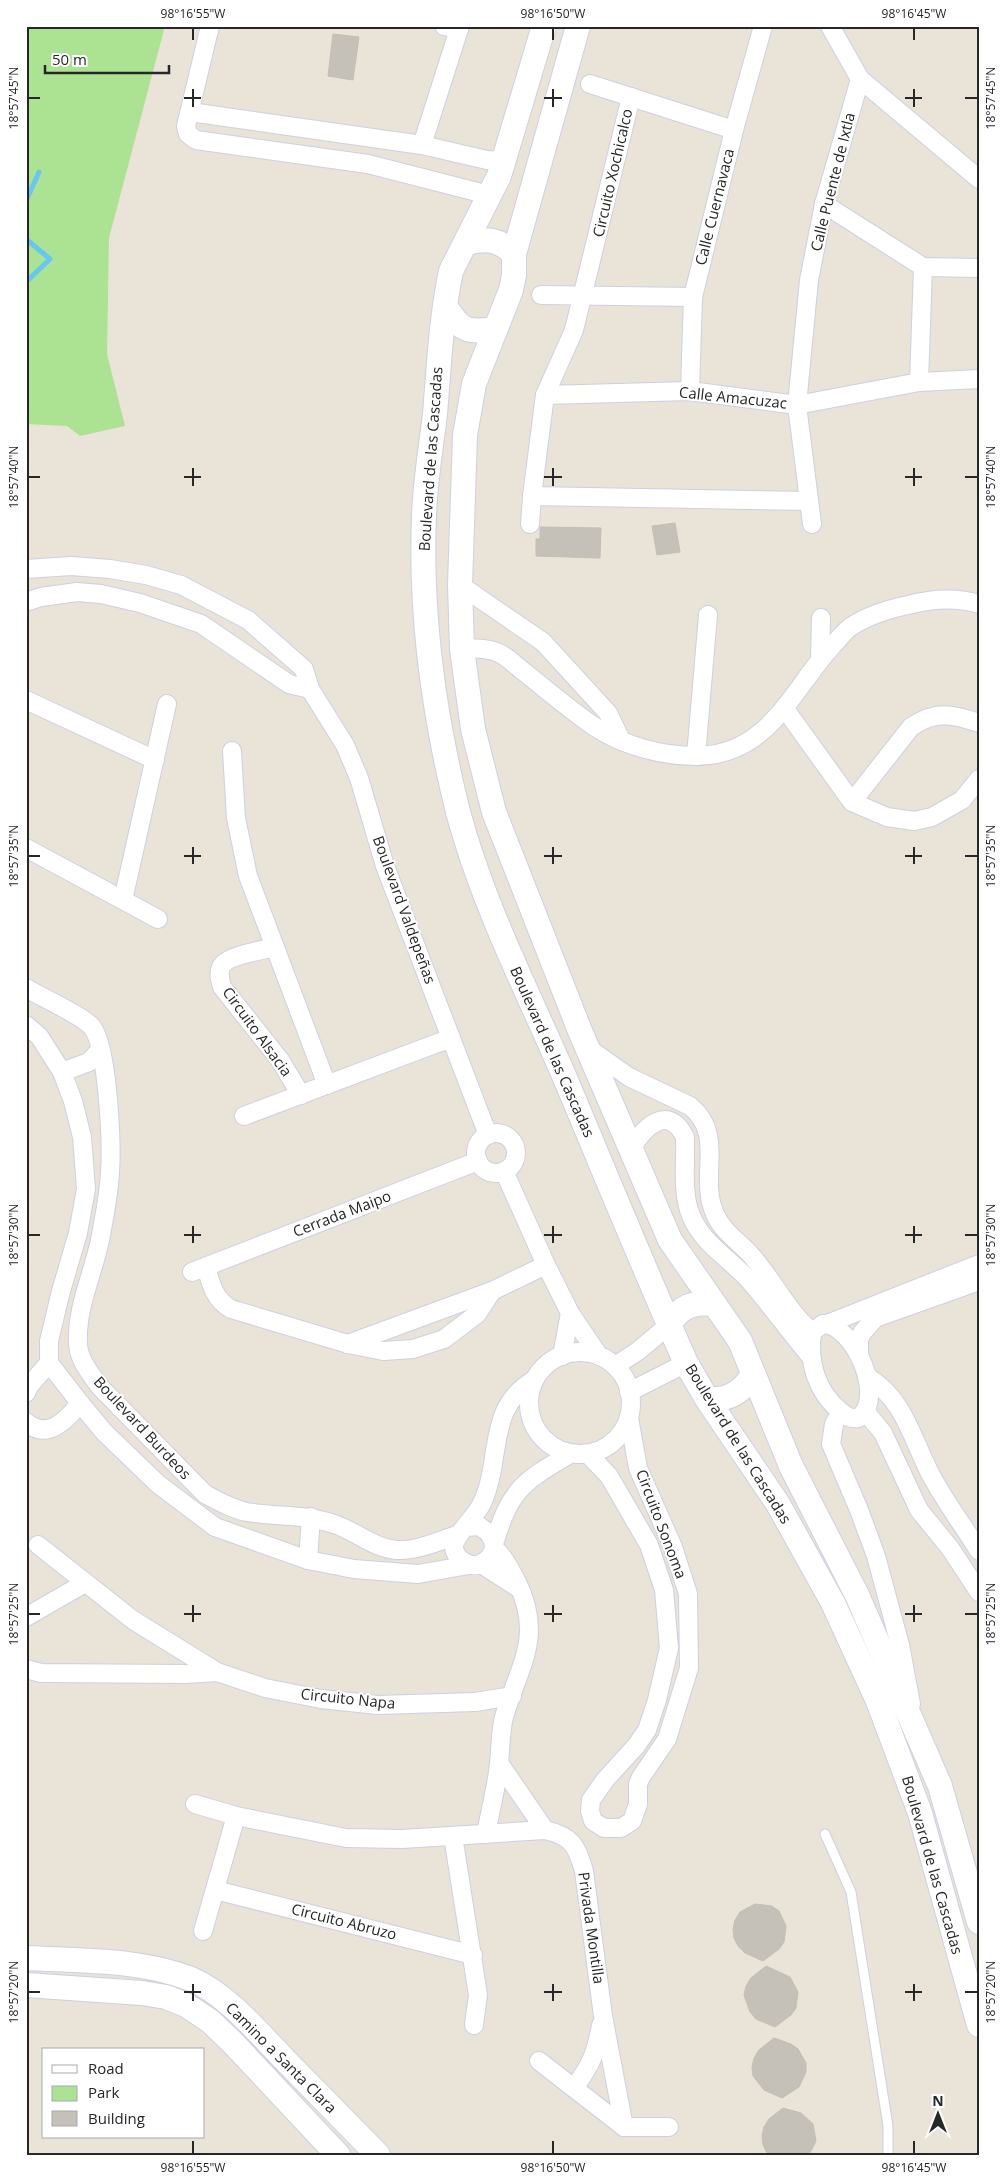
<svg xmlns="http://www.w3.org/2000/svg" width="1005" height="2181" font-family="'Open Sans',sans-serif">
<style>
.green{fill:#abe392}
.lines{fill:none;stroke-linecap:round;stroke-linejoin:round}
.stream{stroke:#67c7f0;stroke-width:5}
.building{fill:#c5c0b8;stroke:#c5bfb2}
.lane-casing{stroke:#cdd0e1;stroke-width:11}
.street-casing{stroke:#cdd0e1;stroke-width:20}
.secondary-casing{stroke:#cdd0e1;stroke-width:26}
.lane{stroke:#fff;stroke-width:9}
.street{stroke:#fff;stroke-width:18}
.secondary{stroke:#fff;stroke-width:24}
.ticks{fill:none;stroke:#272727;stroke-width:2}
.labels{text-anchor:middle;stroke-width:4;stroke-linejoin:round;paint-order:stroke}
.street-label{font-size:15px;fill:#272727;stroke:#fff}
.neatline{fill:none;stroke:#272727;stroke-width:2}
.ticks-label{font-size:12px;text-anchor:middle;fill:#272727}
</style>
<rect width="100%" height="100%" fill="#eae3d8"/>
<polygon class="green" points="26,26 165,26 109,238 107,354 125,426 80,436 67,426 26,424"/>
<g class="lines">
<g class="stream">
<polyline points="26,201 39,172"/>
<polyline points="26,239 50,259 26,282"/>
</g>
</g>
<g class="building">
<polygon points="333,34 359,37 353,80 328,76"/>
<polygon points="675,523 680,552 657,555 652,526"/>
<polygon points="540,527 601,528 600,558 536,556 536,539 540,539"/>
<polygon points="755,1904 772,1906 779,1911 786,1926 784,1942 779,1949 763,1961 745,1953 738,1946 734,1938 733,1929 735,1920 740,1912"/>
<polygon points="766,1966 790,1977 798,1992 796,2008 791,2015 775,2027 756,2019 750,2012 744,1995 746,1986 751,1978"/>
<polygon points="774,2038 791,2044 798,2049 806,2063 806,2072 799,2087 782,2098 764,2090 753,2076 752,2067 754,2058 759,2050"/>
<polygon points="783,2108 801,2113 813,2124 816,2141 809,2155 768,2155 763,2145 762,2136 764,2127 769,2119"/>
</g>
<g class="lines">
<defs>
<polyline id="lane" points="825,1834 851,1892 888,2126 888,2155"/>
<g id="street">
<polyline points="210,26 186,126 188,134 196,140 368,164 481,193 491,193"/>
<polyline points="444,26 459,29"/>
<polyline points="830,26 860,79 979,179"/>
<polyline points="590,84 734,130"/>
<polyline points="190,112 422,145 487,160 504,161"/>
<polyline points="422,145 460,26"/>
<polyline points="824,204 923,267 979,268"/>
<polyline points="541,295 693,297"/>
<polyline points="919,382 923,267"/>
<polyline points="690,391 693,297 734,130 763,26"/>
<polyline points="545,395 690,391 797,405 919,382 979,379"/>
<polyline points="532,496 809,501"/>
<polyline points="530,524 532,496 545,395 574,330 631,97"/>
<polyline points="812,524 797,405 809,280 824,204 860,79"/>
<polyline points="26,569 71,566 110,569 146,575 181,585 248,620 304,669 310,689 345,745 359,778 385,866 488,1135"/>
<polyline points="460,585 543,642 608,713 621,740"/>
<polyline points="26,602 41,597 77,592 101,594 140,603 201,624 289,684 310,689"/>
<path d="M462 649C475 648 488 648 499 653 508 657 516 666 523 671 547 690 570 710 595 727 624 746 662 756 696 756 769 756 792 689 833 645 839 639 845 630 852 626 869 615 889 609 908 605 931 599 956 597 979 604"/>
<polyline points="820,659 821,618"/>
<polyline points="26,700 155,760"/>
<polyline points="785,709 852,802 887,817 914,821 932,817 962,800 979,779"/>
<polyline points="232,751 236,818 248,876 327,1085"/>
<polyline points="696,756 708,615"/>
<path d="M852 802 911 727C936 710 952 714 979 723"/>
<polyline points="26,848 158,919"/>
<polyline points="123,900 167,704"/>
<path d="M275 947C263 950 225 956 221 967 218 974 220 980 222 987L280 1060 301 1095"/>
<path d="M26 988C41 997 83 1016 92 1027 108 1047 112 1145 110 1172 109 1195 104 1218 100 1240 93 1274 76 1308 78 1344 79 1361 91 1374 100 1387L205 1494C218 1501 232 1509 247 1512 276 1517 306 1514 334 1524 356 1531 374 1549 398 1550 417 1551 439 1541 457 1535"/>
<polyline points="26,1025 39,1036 62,1072 73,1101 82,1137 86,1189 78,1233 61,1291 49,1341 49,1363 80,1403 104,1432 158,1484 215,1527 308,1560 354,1569 418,1574 469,1565"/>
<path d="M588 1048 629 1077 690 1106C726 1135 698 1177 715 1214 722 1231 738 1241 750 1254 773 1279 786 1310 812 1332"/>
<polyline points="62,1072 89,1062 100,1050"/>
<polyline points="244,1116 451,1038"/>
<circle cx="496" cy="1153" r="20"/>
<path d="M631 1149C644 1127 668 1103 685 1137 686 1161 682 1188 689 1210 699 1242 727 1256 748 1279 770 1304 789 1331 811 1357"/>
<polyline points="504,1171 546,1265 570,1313 599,1356"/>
<path d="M206 1267C211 1284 214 1299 231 1309L348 1344 383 1351 413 1349 444 1339 477 1314 492 1291 546 1265"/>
<polyline points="192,1272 478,1161"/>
<path d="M823 1324C854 1324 887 1400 858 1418 850 1419 846 1416 840 1411 816 1391 808 1362 812 1332Z"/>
<polyline points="827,1324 979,1264"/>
<polyline points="348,1344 492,1291"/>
<circle cx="580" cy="1403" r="51"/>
<polyline points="859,1355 859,1340 862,1333 875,1318 979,1281"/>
<polyline points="562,1356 570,1313"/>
<polyline points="615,1366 638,1351 669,1325"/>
<path d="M867 1377C905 1398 913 1443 933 1479 947 1504 964 1527 979 1551"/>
<polyline points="629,1392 686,1363"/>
<polyline points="26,1393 29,1386 49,1363"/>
<polyline points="865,1411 883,1433 919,1510 950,1548 979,1592"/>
<polyline points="841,1412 834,1424 831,1444 859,1510 876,1556 900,1645 911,1704"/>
<path d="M26 1422C47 1441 67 1420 80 1403"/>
<polyline points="588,1454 609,1476 649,1545 664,1590 669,1648 657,1700 647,1730 636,1746 605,1780 591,1800 590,1811 593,1821 604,1828 621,1828 632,1821 638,1804 638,1784 641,1777 667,1739 689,1668 688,1594 673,1547 638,1468 629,1418"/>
<path d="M466 1527 479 1526 489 1533C491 1537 494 1542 494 1547 492 1559 478 1570 466 1563 460 1560 454 1554 454 1546 455 1535 475 1517 481 1505 503 1462 485 1408 534 1380"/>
<path d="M494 1544C510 1490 522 1482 570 1454"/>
<polyline points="38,1545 133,1620 217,1672 265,1688 321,1699 378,1705 475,1702 512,1696"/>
<polyline points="308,1560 311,1517"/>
<polyline points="481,1564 520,1589"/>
<polyline points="26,1617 85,1583"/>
<polyline points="26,1669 41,1673 186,1674 217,1672"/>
<polyline points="499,1763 545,1830"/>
<path d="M195 1804 236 1816 346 1838 402 1839 545 1830C572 1836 577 1846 584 1871L603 2016 624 2127"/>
<path d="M486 1834C490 1811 497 1786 499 1763 501 1747 500 1732 504 1717 519 1666 544 1637 517 1582 510 1569 505 1558 494 1548"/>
<polyline points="453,1836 478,1995 474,2025"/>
<polyline points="215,1890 473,1955"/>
<polyline points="203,1931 236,1816"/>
<polyline points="539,2061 624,2127 669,2127"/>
<path d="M574 2088C591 2065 596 2053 601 2025"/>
</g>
<g id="secondary">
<path d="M544 26 499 176 451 271C441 318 439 366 435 414 431 448 425 482 424 516 420 615 434 716 458 812 483 905 527 990 565 1078 605 1173 644 1269 686 1363L707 1399 778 1504 833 1603 878 1701 920 1813 979 2025"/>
<polyline points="578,26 514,254 514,275 511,290 474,384 465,435 460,585 462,649 473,729 494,812 580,1031 670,1240 740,1341 791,1466 857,1595 940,1786 979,1922"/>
<path d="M467 243C487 238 499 239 514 254"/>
<path d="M445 306C461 331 467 333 496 329"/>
<path d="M669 1325C679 1307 695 1300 715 1305"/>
<path d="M707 1399C727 1401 743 1392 753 1374"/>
<path d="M26 1958C81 1961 139 1959 191 1979 225 1993 257 2031 282 2057 314 2090 346 2122 378 2155"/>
<polyline points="26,1985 142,1993 166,1997 186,2005 210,2021 232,2042 338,2155"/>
</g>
</defs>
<use href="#lane" class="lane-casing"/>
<use href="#street" class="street-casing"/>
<use href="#secondary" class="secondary-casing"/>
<use href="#lane" class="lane"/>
<use href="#street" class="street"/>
<use href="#secondary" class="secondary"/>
</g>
<path class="ticks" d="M193 28V40M553 28V40M914 28V40M193 89V107M553 89V107M914 89V107M28 98H40M184 98H201M544 98H562M905 98H922M965 98H978M193 468V486M553 468V486M914 468V486M28 477H40M184 477H201M544 477H562M905 477H922M965 477H978M193 847V864M553 847V864M914 847V864M28 856H40M184 856H201M544 856H562M905 856H922M965 856H978M193 1226V1243M553 1226V1243M914 1226V1243M28 1235H40M184 1235H201M544 1235H562M905 1235H922M965 1235H978M193 1605V1622M553 1605V1622M914 1605V1622M28 1614H40M184 1614H201M544 1614H562M905 1614H922M965 1614H978M193 1984V2001M553 1984V2001M914 1984V2001M28 1992H40M184 1992H201M544 1992H562M905 1992H922M965 1992H978M193 2141V2154M553 2141V2154M914 2141V2154"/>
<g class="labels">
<g class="street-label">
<text transform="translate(613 173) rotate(-77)" y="5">Circuito Xochicalco</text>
<text transform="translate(833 182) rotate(-76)" y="5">Calle Puente de Ixtla</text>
<text transform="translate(715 207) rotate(-76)" y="5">Calle Cuernavaca</text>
<text transform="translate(733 398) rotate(6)" y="5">Calle Amacuzac</text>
<text transform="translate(431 459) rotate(-86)" y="5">Boulevard de las Cascadas</text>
<text transform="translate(404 910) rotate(70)" y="5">Boulevard Valdepeñas</text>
<text transform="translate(257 1032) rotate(54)" y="5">Circuito Alsacia</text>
<text transform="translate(552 1052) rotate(66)" y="5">Boulevard de las Cascadas</text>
<text transform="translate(342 1214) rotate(-21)" y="5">Cerrada Maipo</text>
<text transform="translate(142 1428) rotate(47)" y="5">Boulevard Burdeos</text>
<text transform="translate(738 1444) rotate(58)" y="5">Boulevard de las Cascadas</text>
<text transform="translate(661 1524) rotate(69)" y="5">Circuito Sonoma</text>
<text transform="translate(348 1699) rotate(6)" y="5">Circuito Napa</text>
<text transform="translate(932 1865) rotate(74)" y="5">Boulevard de las Cascadas</text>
<text transform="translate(344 1922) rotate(14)" y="5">Circuito Abruzo</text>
<text transform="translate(591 1928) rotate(82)" y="5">Privada Montilla</text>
<text transform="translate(281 2058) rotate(45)" y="5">Camino a Santa Clara</text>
</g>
</g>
<rect width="1005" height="2181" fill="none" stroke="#ffffff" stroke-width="55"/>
<rect x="42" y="2048" width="162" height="90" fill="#ffffff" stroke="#a9a9a9"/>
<rect x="52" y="2065" width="25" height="8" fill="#ffffff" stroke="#a9a9a9"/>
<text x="88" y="2074" font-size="15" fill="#272727">Road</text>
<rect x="52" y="2086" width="25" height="15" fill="#abe392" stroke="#a9a9a9"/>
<text x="88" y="2098" font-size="15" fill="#272727">Park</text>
<rect x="52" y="2111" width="25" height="15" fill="#c5c0b8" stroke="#a9a9a9"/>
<text x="88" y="2124" font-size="15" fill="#272727">Building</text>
<g transform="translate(938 2114)" stroke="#ffffff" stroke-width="4" paint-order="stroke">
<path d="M0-4L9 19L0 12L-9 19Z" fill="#272727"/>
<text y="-8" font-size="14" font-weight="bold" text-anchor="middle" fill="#272727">N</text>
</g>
<path d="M45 65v8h124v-8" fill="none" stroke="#272727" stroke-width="2.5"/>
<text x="52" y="65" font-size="15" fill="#272727" stroke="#ffffff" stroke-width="4" paint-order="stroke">50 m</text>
<rect x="28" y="28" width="950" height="2126" class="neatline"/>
<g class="ticks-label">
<text x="193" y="18">98°16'55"W</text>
<text x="553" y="18">98°16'50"W</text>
<text x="914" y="18">98°16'45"W</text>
<text transform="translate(14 98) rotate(-90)" y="4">18°57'45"N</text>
<text transform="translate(991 98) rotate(-90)" y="4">18°57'45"N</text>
<text transform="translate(14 477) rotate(-90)" y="4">18°57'40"N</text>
<text transform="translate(991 477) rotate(-90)" y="4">18°57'40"N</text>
<text transform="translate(14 856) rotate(-90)" y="4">18°57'35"N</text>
<text transform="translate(991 856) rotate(-90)" y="4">18°57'35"N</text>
<text transform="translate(14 1235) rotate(-90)" y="4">18°57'30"N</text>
<text transform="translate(991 1235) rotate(-90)" y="4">18°57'30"N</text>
<text transform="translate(14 1614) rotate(-90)" y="4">18°57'25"N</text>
<text transform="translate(991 1614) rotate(-90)" y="4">18°57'25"N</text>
<text transform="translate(14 1992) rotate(-90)" y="4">18°57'20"N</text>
<text transform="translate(991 1992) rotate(-90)" y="4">18°57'20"N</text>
<text x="193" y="2172">98°16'55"W</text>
<text x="553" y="2172">98°16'50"W</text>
<text x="914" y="2172">98°16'45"W</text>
</g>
</svg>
